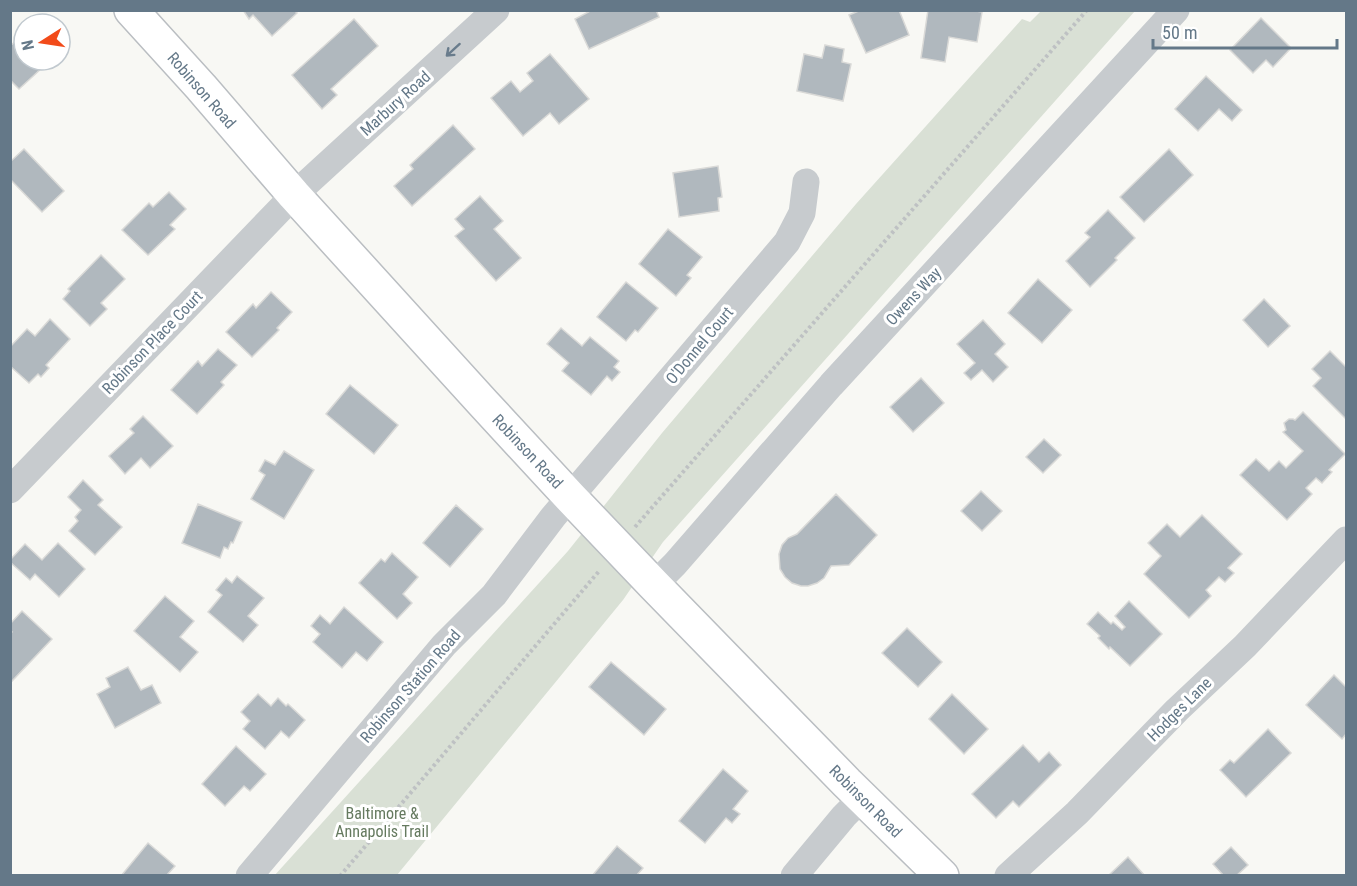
<svg xmlns="http://www.w3.org/2000/svg" width="1357" height="886" font-family="'Roboto Condensed',sans-serif">
<style>
.green{fill:#d9e0d5}
.building{fill:#b0b8be;stroke:#d9d9d7;stroke-width:1.5}
.lines{fill:none;stroke-linecap:round;stroke-linejoin:round}
.major-casing{stroke:#babec2;stroke-width:36}
.path{stroke:#bec1c3;stroke-width:4;stroke-dasharray:3 3;stroke-linecap:butt}
.minor{stroke:#c7cbce;stroke-width:27}
.major{stroke:#fff;stroke-width:33}
.oneway{stroke:#697c8c}
.labels{text-anchor:middle;stroke-width:6;stroke-linejoin:round;paint-order:stroke}
.street-label{font-size:16px;fill:#647888;stroke:#fff}
.park-label{font-size:16px;fill:#657a5f;stroke:#fff}
</style>
<rect width="100%" height="100%" fill="#f8f8f4"/>
<polygon class="green" points="1041,11 1135,11 663,542 623,600 397,875 274,876 568,551 662,433 856,204 1022,19 1030,22"/>
<g class="building">
<polygon points="243,10 294,10 297,13 272,36 253,15 249,19"/>
<polygon points="592,10 656,10 659,17 589,49 575,19"/>
<polygon points="861,10 899,10 909,35 866,53 849,15"/>
<polygon points="928,10 970,10 982,12 977,42 949,37 945,62 921,58"/>
<polygon points="1261,18 1291,48 1273,67 1266,60 1253,73 1230,50"/>
<polygon points="354,19 378,46 331,89 337,95 322,109 292,75"/>
<polygon points="24,34 24,60 36,60 43,67 19,89 12,82 10,83 10,46"/>
<polygon points="825,45 844,49 842,62 851,64 843,101 797,91 804,54 822,58"/>
<polygon points="550,54 589,99 559,124 550,113 523,136 491,98 511,81 520,92 533,81 527,73"/>
<polygon points="1206,76 1242,110 1232,121 1219,109 1198,131 1175,109"/>
<polygon points="453,125 475,149 412,206 394,186 413,169 410,165"/>
<polygon points="24,149 64,191 42,212 10,179 10,162"/>
<polygon points="1169,149 1193,175 1144,222 1120,197"/>
<polygon points="718,166 722,197 718,198 719,211 679,217 673,173"/>
<polygon points="169,192 186,209 170,225 175,229 148,255 122,230 149,203 153,207"/>
<polygon points="480,196 503,221 494,229 521,258 496,281 455,236 464,229 455,219"/>
<polygon points="1108,210 1135,238 1115,258 1117,260 1090,287 1066,261 1090,237 1085,233"/>
<polygon points="668,229 702,257 687,275 691,278 676,296 639,264"/>
<polygon points="101,255 125,279 101,303 107,309 90,326 63,299 70,291 68,289"/>
<polygon points="1038,279 1072,310 1042,343 1008,313"/>
<polygon points="626,282 658,308 638,332 635,330 626,341 597,317"/>
<polygon points="271,292 292,312 277,328 279,330 252,357 226,332 253,304 256,308"/>
<polygon points="1264,299 1290,326 1268,347 1243,320"/>
<polygon points="50,319 70,339 46,365 49,368 41,377 38,374 29,383 10,366 10,347 27,329 35,336"/>
<polygon points="983,320 1005,344 995,354 1008,367 993,382 982,370 971,380 964,373 975,363 957,344"/>
<polygon points="561,328 582,346 590,337 619,361 614,367 620,372 612,381 607,376 591,395 562,371 569,363 547,344"/>
<polygon points="218,349 237,365 221,382 224,385 197,414 171,390 198,361 202,366"/>
<polygon points="1330,351 1346,367 1346,419 1313,386 1321,378 1312,369"/>
<polygon points="921,378 944,403 913,432 890,407"/>
<polygon points="350,385 398,425 374,454 326,414"/>
<polygon points="1303,412 1345,454 1329,470 1332,472 1322,483 1316,478 1306,488 1312,494 1287,520 1240,475 1256,459 1269,471 1279,461 1286,468 1303,451 1283,432 1286,430 1284,423 1289,419 1293,419 1295,420"/>
<polygon points="143,416 173,446 150,468 141,458 125,474 109,456 134,433 130,429"/>
<polygon points="1044,439 1061,455 1043,473 1026,457"/>
<polygon points="284,451 314,470 284,519 251,499 265,475 259,471 265,460 275,465"/>
<polygon points="83,480 103,500 98,505 122,527 95,555 69,531 78,521 75,517 81,510 68,497"/>
<polygon points="981,491 1002,511 982,531 961,511"/>
<polygon points="836,494 877,535 849,565 831,566 824,578 817,583 808,586 801,586 792,583 785,577 780,569 779,554 782,545 788,538 797,534"/>
<polygon points="198,504 242,522 233,543 231,542 228,549 224,547 220,558 182,543"/>
<polygon points="456,505 483,529 450,567 423,543"/>
<polygon points="1202,515 1242,554 1228,568 1234,573 1225,582 1219,577 1206,590 1211,596 1189,618 1144,574 1161,556 1148,543 1167,524 1180,537"/>
<polygon points="58,543 85,569 59,597 35,574 30,580 10,562 10,560 25,544 42,560"/>
<polygon points="392,553 418,577 403,594 412,603 397,619 359,583 381,559 385,562"/>
<polygon points="237,576 264,598 248,616 258,625 243,642 208,612 222,595 216,590 226,578 232,583"/>
<polygon points="165,596 194,621 180,637 198,652 180,672 134,631"/>
<polygon points="1129,601 1162,634 1130,666 1110,647 1109,649 1098,638 1100,636 1087,624 1098,612 1111,624 1113,622 1122,630 1125,627 1115,616"/>
<polygon points="344,607 383,642 367,661 356,652 342,668 313,642 320,634 311,626 320,615 330,624"/>
<polygon points="22,611 52,639 12,681 10,680 10,634 12,632 10,631 10,624"/>
<polygon points="907,628 942,662 918,687 882,653"/>
<polygon points="611,662 666,709 644,735 589,687"/>
<polygon points="128,667 141,690 152,685 161,703 115,728 97,694 110,687 106,678"/>
<polygon points="1334,675 1346,687 1346,734 1342,739 1306,705"/>
<polygon points="258,694 271,706 278,698 286,706 288,704 305,720 289,738 281,731 265,749 243,729 250,721 241,712"/>
<polygon points="952,694 988,729 964,754 929,719"/>
<polygon points="1268,729 1291,753 1246,797 1220,770 1230,760 1234,763"/>
<polygon points="1023,745 1039,762 1049,752 1061,765 1019,807 1013,801 996,818 972,794"/>
<polygon points="236,746 266,774 250,791 244,786 225,806 202,784"/>
<polygon points="723,769 748,791 733,809 740,814 732,823 726,818 705,843 679,821"/>
<polygon points="148,843 175,866 166,876 121,876"/>
<polygon points="617,846 643,868 636,876 592,876"/>
<polygon points="1231,847 1248,865 1236,876 1224,876 1213,864"/>
<polygon points="1128,857 1145,876 1108,876"/>
</g>
<g class="lines">
<defs>
<polyline id="major" points="131,10 201,87 294,195 484,404 570,497 654,585 847,783 942,876"/>
</defs>
<use href="#major" class="major-casing"/>
<g class="path">
<polyline points="635,527 1087,10"/>
<polyline points="340,876 600,570"/>
</g>
<g class="minor">
<polyline points="10,490 294,195 496,10"/>
<polyline points="654,585 675,564 831,385 1176,10"/>
<polyline points="249,876 444,645 494,595 553,517 787,242 802,213 806,182"/>
<polyline points="794,876 844,816 862,798"/>
<polyline points="1008,876 1077,813 1177,710 1245,646 1346,540"/>
</g>
<use href="#major" class="major"/>
</g>
<defs><path id="oneway-shaft" d="M-6 0H5M1.5-3L5.5 0L1.5 3" fill="none" stroke-width="1.6" stroke-linecap="round" stroke-linejoin="round" transform="scale(1.5)"/></defs>
<use class="oneway" href="#oneway-shaft" transform="translate(453 50) rotate(138)"/>
<g class="labels">
<g class="street-label">
<text transform="translate(202 90) rotate(49)" y="6">Robinson Road</text>
<text transform="translate(395 103) rotate(-42)" y="6">Marbury Road</text>
<text transform="translate(913 296) rotate(-47)" y="6">Owens Way</text>
<text transform="translate(152 342) rotate(-46)" y="6">Robinson Place Court</text>
<text transform="translate(699 345) rotate(-50)" y="6">O'Donnel Court</text>
<text transform="translate(528 451) rotate(47)" y="6">Robinson Road</text>
<text transform="translate(410 686) rotate(-49)" y="6">Robinson Station Road</text>
<text transform="translate(1179 709) rotate(-45)" y="6">Hodges Lane</text>
<text transform="translate(866 801) rotate(45)" y="6">Robinson Road</text>
</g>
<g class="park-label">
<text x="382" y="819">Baltimore &amp;<tspan x="382" dy="18">Annapolis Trail</tspan></text>
</g>
</g>
<rect width="1357" height="886" fill="none" stroke="#647888" stroke-width="24"/>
<g transform="translate(42 42) rotate(258)"><circle r="28" fill="#ffffff" stroke="#c1c9cf" stroke-width="1.5"/>
<path d="M0-4.5L10 22L0 15L-10 22Z" fill="#f24b1a"/>
<text y="-9" font-size="16" font-weight="bold" text-anchor="middle" fill="#647888">N</text>
</g>
<path d="M1153 39v9h184v-9" fill="none" stroke="#647888" stroke-width="3"/>
<text x="1162" y="39" font-size="18" fill="#647888" stroke="#ffffff" stroke-width="4.5" paint-order="stroke">50 m</text>
</svg>
